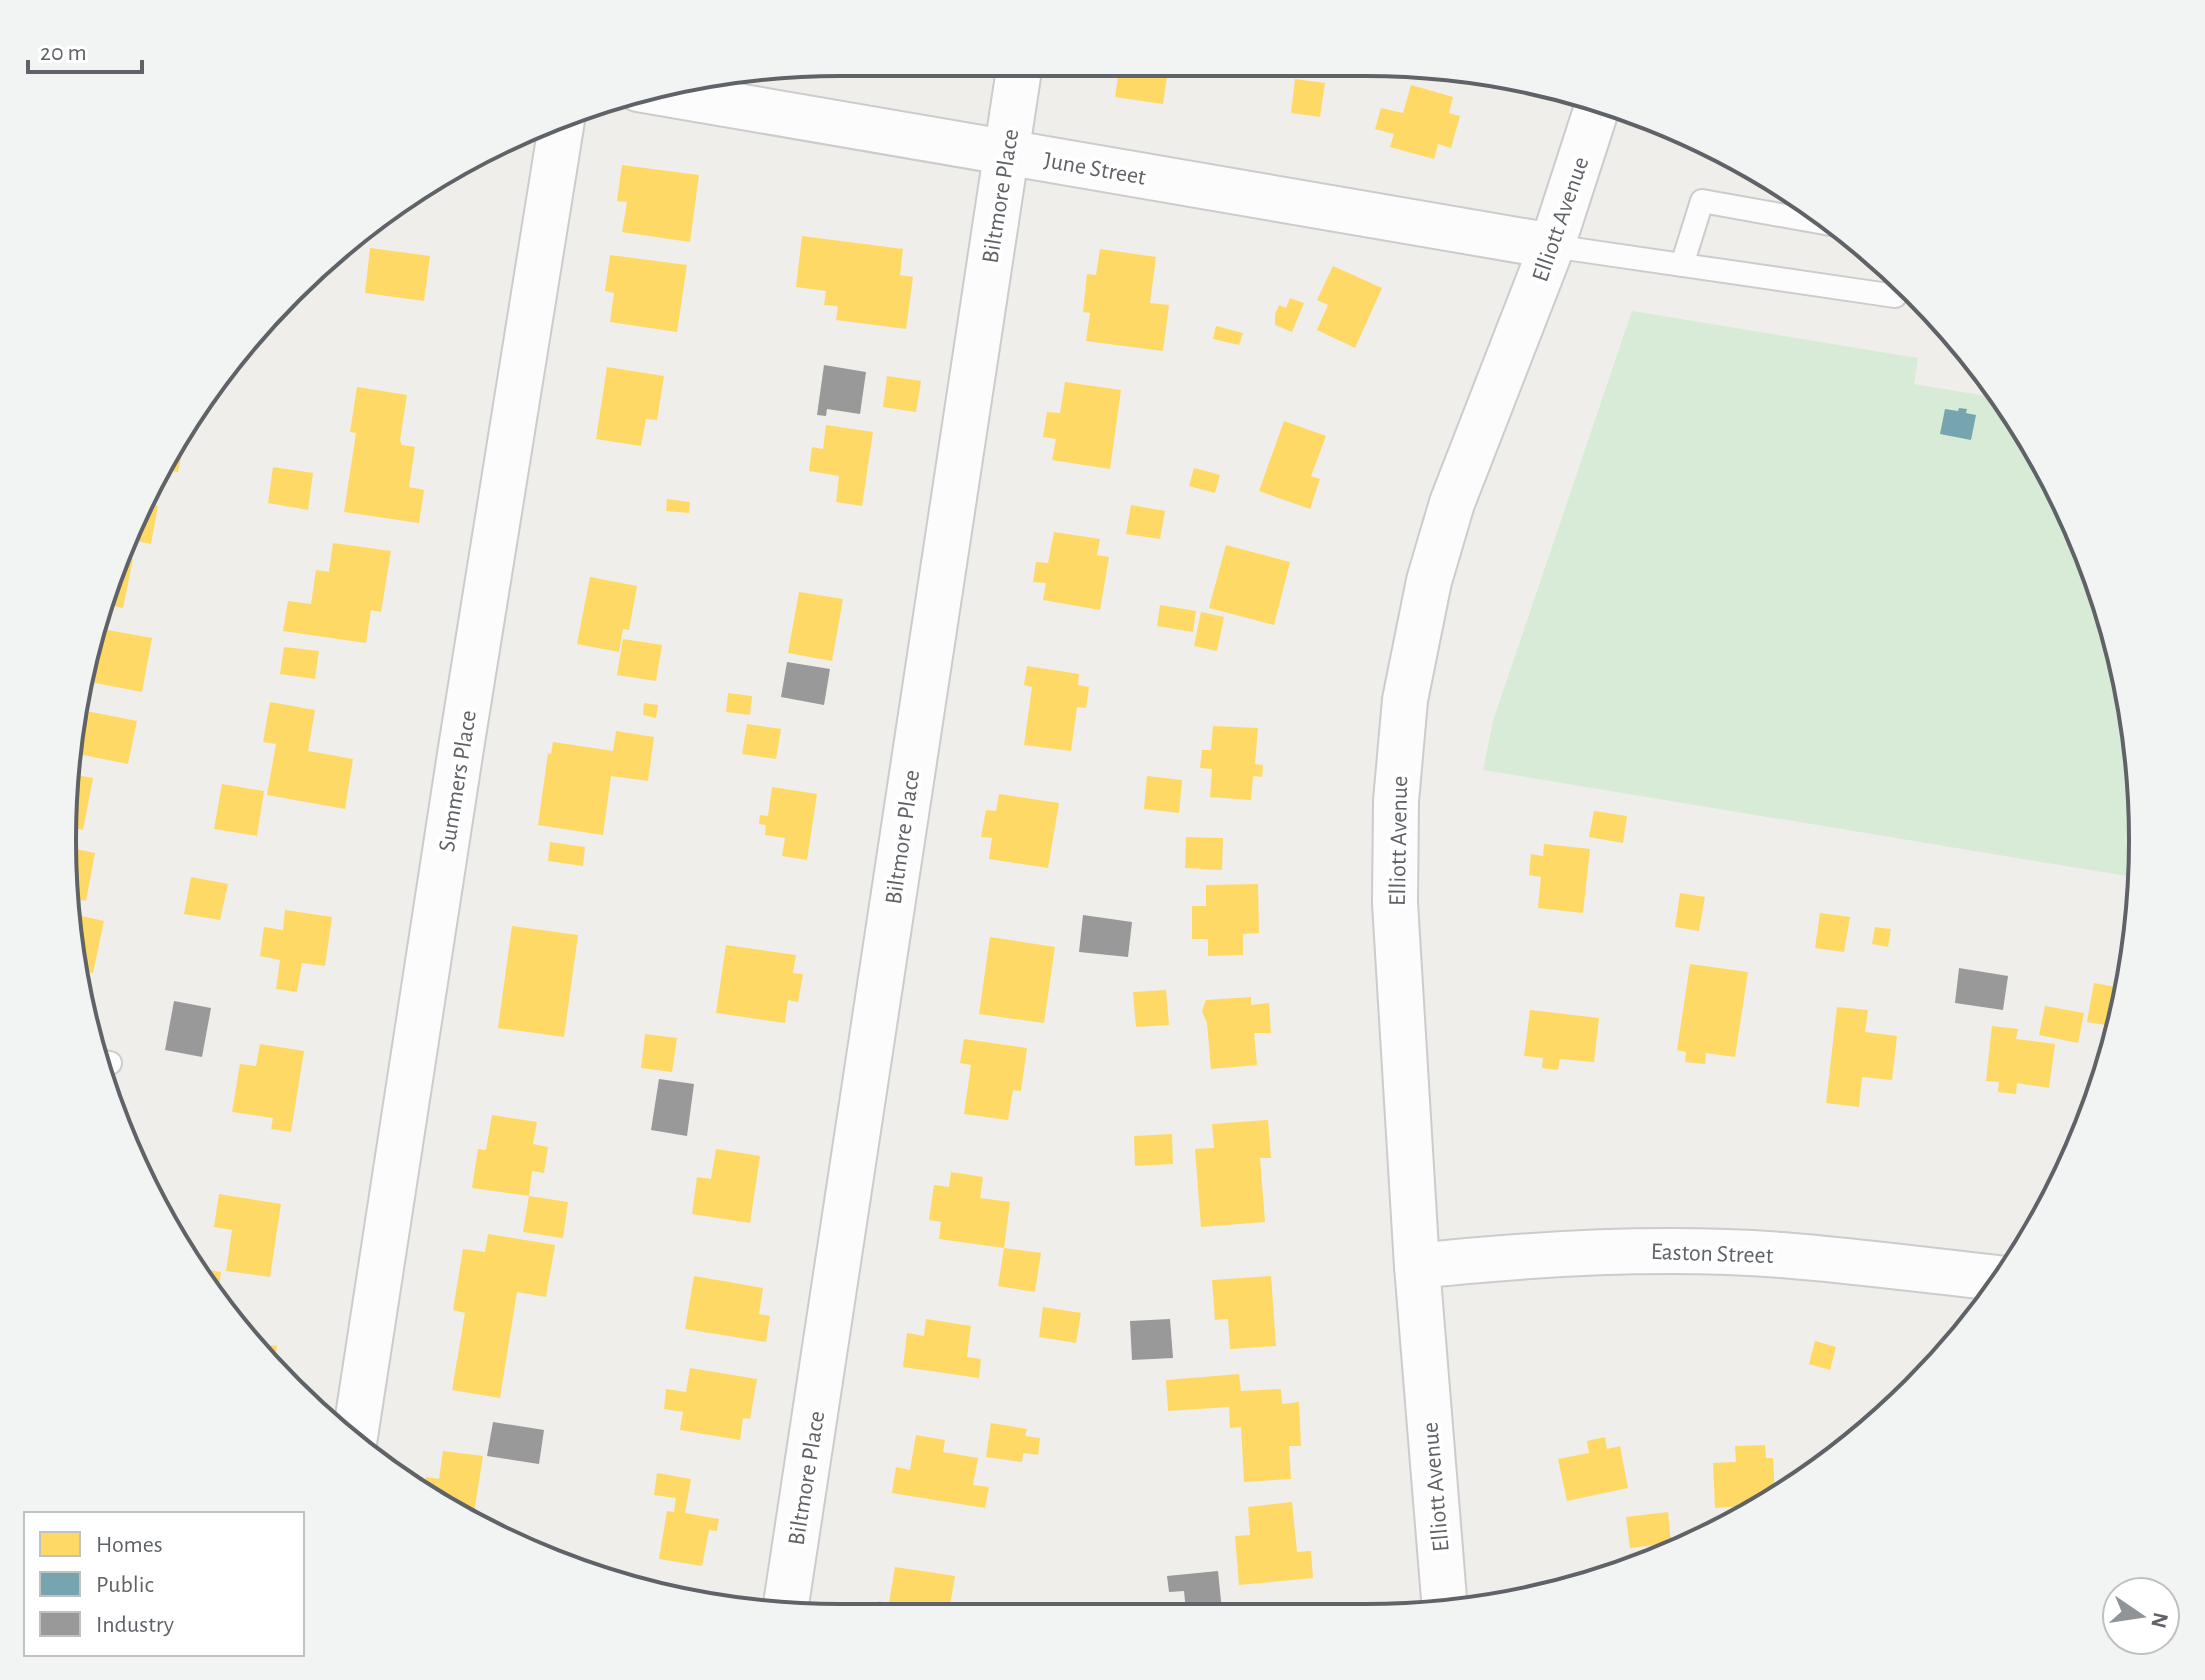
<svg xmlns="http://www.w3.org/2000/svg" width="2205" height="1680" font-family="'Alegreya Sans',sans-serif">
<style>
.green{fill:#d8ebd6}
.homes{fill:#ffd966}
.public{fill:#76a5af}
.industry{fill:#999}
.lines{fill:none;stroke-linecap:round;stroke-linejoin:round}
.service-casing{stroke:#cbcccc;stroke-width:26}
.minor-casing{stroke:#cbcccc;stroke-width:48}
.tertiary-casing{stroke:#cbcccc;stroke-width:48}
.service{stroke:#fdfcfc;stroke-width:22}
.minor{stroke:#fdfcfc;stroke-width:44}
.tertiary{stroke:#fdfcfc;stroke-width:44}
.labels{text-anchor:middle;stroke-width:8;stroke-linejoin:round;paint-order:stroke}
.street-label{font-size:24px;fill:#5f6368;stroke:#fff}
.rim{fill:none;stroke:#5f6368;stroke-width:4}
</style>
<rect width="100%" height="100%" fill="#efeeea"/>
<polygon class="green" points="1632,311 1918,358 1914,384 2005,399 2084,542 2128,688 2143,840 2139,878 1483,770 1493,721"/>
<g class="homes">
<polygon points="1120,63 1169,63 1163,104 1115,97"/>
<polygon points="1295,79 1325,83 1320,117 1291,113"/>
<polygon points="1411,85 1453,97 1449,113 1460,116 1451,148 1438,144 1434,159 1390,147 1394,134 1375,129 1381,108 1403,113"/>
<polygon points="622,165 699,175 690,242 622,232 627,202 617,201"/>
<polygon points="802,236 903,249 900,275 913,277 906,329 836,320 838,306 824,305 826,291 796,287"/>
<polygon points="370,248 430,256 424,301 365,293"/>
<polygon points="1100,249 1156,257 1150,303 1169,305 1163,351 1086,341 1090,313 1083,312 1087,274 1096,275"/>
<polygon points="610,255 687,265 677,332 610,322 614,293 605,291"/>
<polygon points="1333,266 1382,288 1355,348 1317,330 1328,305 1317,300"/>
<polygon points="1290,298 1304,303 1292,332 1275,325 1275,314 1279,305 1286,308"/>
<polygon points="1216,326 1243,333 1239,345 1213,339"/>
<polygon points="607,367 664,376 657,420 646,419 641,446 596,439"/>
<polygon points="887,376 921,381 916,412 883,407"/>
<polygon points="1065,382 1121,390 1110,469 1052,460 1056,439 1043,437 1047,412 1060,413"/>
<polygon points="357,387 407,395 400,440 402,445 415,447 409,487 424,490 419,523 344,512 356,433 350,432"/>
<polygon points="1284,421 1326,436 1311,476 1320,479 1310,509 1259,491"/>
<polygon points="826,425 873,432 862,506 836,502 839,476 809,471 812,447 823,449"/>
<polygon points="187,429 178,472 160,469"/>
<polygon points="273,467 313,473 308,510 268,503"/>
<polygon points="1194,468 1220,475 1215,493 1189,486"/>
<polygon points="667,499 690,502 689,513 666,511"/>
<polygon points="140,502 158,506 151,544 128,539"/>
<polygon points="1131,505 1165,511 1160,539 1126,534"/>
<polygon points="1054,532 1100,539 1097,555 1109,557 1100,610 1043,600 1046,583 1033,582 1036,562 1048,563"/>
<polygon points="333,543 391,551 381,612 371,610 366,643 283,631 288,601 311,604 316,570 329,572"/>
<polygon points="1226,545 1290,562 1274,625 1209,608"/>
<polygon points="122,556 133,559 123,608 105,604"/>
<polygon points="590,577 637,586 629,630 623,629 619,652 577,644"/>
<polygon points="799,592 843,599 832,661 788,653"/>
<polygon points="1160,605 1196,611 1193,632 1157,626"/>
<polygon points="1201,612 1224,617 1217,651 1194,646"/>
<polygon points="97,628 152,638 142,692 80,680"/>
<polygon points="623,639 662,645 656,681 617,675"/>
<polygon points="284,647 319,651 315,679 280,674"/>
<polygon points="1027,666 1079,674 1078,685 1089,687 1086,708 1077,707 1071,751 1024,745 1032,687 1024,685"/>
<polygon points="728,693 752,696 750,715 726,712"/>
<polygon points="270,702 315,710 308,751 353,759 345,809 267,795 276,744 263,742"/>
<polygon points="644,703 658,705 656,718 643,715"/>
<polygon points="76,709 137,721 128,764 73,753"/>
<polygon points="747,724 781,729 776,759 742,754"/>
<polygon points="1213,726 1258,728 1255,764 1263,765 1262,777 1253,776 1251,800 1210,797 1212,769 1200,768 1202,750 1211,750"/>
<polygon points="616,731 654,737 648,781 611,776 603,835 538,825 548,753 551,754 553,742 613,751"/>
<polygon points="71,774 93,778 83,830 68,826"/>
<polygon points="1147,776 1182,780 1179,813 1144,809"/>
<polygon points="222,784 264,791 257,836 214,829"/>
<polygon points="772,787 817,794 807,860 782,856 785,838 765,835 766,825 759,824 760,815 768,816"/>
<polygon points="999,794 1059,803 1048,868 989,859 992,838 981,837 986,810 996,811"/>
<polygon points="1594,811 1627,816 1623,843 1589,837"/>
<polygon points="1186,837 1223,838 1222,870 1185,868"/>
<polygon points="550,842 585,847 583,866 548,861"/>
<polygon points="1544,844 1590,849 1583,913 1538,908 1541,877 1529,875 1531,854 1543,856"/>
<polygon points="66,847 95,853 86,901 65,896"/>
<polygon points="191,877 228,884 220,920 184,914"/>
<polygon points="1258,884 1259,933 1243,934 1243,955 1208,956 1208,939 1192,939 1192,906 1206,906 1206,885"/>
<polygon points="1680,893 1705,897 1699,931 1675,927"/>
<polygon points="285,910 332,917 325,966 302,963 297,992 276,989 280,960 260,956 264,927 283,930"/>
<polygon points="68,913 104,921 93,973 80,971"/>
<polygon points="1820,913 1850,917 1844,952 1815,948"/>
<polygon points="512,926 578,935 564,1037 498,1028"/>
<polygon points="1875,927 1891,929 1888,947 1872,944"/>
<polygon points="990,937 1055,947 1044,1023 979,1014"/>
<polygon points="726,945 796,955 793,973 803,974 798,1002 788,1000 785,1023 716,1013"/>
<polygon points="1690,964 1748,972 1735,1057 1706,1053 1705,1064 1685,1062 1686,1052 1677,1050"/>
<polygon points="2094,983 2126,989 2117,1027 2087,1022"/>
<polygon points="1166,990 1169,1025 1136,1027 1133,992"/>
<polygon points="1251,997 1251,1005 1269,1003 1271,1033 1254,1033 1257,1065 1211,1069 1207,1023 1202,1011 1206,1000"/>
<polygon points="2045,1006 2084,1013 2078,1043 2039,1035"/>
<polygon points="1837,1007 1868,1010 1865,1032 1897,1036 1892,1080 1862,1077 1859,1107 1826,1103"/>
<polygon points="1530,1010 1599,1018 1594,1062 1560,1059 1558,1070 1542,1068 1543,1058 1524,1056"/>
<polygon points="1992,1026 2018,1029 2016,1039 2055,1044 2049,1088 2017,1083 2016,1094 1998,1092 1999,1082 1986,1081"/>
<polygon points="645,1034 677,1038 672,1072 641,1068"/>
<polygon points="964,1039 1027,1048 1021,1091 1013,1090 1008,1120 964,1114 971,1065 960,1063"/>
<polygon points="260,1044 304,1051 291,1132 271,1129 273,1118 232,1112 240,1064 256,1066"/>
<polygon points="492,1115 537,1122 533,1144 548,1147 544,1173 532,1171 529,1196 472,1188 478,1149 486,1150"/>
<polygon points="1268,1120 1271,1158 1260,1158 1265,1222 1201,1227 1195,1149 1214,1148 1212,1124"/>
<polygon points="1172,1134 1173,1164 1135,1166 1134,1136"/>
<polygon points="716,1149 760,1156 750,1223 692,1214 697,1177 711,1179"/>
<polygon points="951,1172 983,1177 980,1198 1010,1202 1004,1248 939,1239 941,1222 929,1220 934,1185 949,1187"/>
<polygon points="219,1194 281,1204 270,1277 226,1271 232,1230 214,1227"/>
<polygon points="529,1196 568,1202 563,1238 523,1232"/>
<polygon points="488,1234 555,1245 546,1297 517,1292 500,1398 452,1390 465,1313 453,1310 463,1249 485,1252"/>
<polygon points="1004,1248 1041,1253 1035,1292 998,1286"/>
<polygon points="191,1267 221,1272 217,1301 193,1273"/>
<polygon points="694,1276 763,1288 759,1314 770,1316 766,1342 685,1329"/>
<polygon points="1271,1276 1276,1346 1230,1349 1228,1319 1215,1320 1212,1280"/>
<polygon points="1043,1307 1081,1313 1076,1343 1039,1337"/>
<polygon points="926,1319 971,1326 967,1357 981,1359 979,1378 903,1367 907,1333 924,1336"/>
<polygon points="1815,1341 1836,1347 1830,1370 1809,1364"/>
<polygon points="250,1342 277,1346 274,1367 287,1369 285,1384"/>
<polygon points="690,1368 757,1379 750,1419 743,1418 740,1440 680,1430 683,1412 664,1409 666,1389 686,1392"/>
<polygon points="1239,1374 1241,1391 1281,1389 1282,1404 1299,1402 1301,1446 1289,1446 1291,1479 1244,1482 1241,1427 1230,1428 1229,1407 1168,1411 1166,1380"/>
<polygon points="991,1423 1027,1429 1025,1436 1040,1438 1038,1455 1023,1453 1022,1462 986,1457"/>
<polygon points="916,1435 945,1440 943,1452 978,1458 973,1485 989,1487 985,1508 892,1493 896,1467 910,1470"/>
<polygon points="1605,1437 1607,1449 1620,1446 1628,1488 1567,1501 1558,1459 1589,1453 1587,1441"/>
<polygon points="1765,1445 1766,1458 1773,1458 1775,1499 1762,1505 1715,1508 1713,1463 1736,1462 1735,1446"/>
<polygon points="443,1451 483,1456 473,1519 423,1494 426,1477 439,1479"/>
<polygon points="657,1473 691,1479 685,1513 719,1519 717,1531 709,1530 702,1566 659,1559 667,1511 674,1512 676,1498 654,1495"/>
<polygon points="1292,1502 1297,1552 1311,1551 1313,1578 1239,1585 1235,1536 1250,1535 1248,1507"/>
<polygon points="1668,1512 1671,1543 1630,1548 1626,1517"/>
<polygon points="895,1567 955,1576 949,1611 876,1611 878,1601 889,1603"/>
</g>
<polygon class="public" points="1959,408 1967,409 1966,413 1976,415 1971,440 1940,434 1945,409 1958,411"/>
<g class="industry">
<polygon points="824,365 866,372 860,414 827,409 826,416 817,415"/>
<polygon points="787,662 830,669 824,705 781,697"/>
<polygon points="1083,915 1132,922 1128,957 1079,952"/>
<polygon points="1959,968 2008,976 2003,1010 1955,1003"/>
<polygon points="174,1001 211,1008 202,1057 165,1050"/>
<polygon points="659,1079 694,1084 687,1136 651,1130"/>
<polygon points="1170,1319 1173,1358 1132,1360 1130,1321"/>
<polygon points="493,1422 544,1430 539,1464 487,1456"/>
<polygon points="1218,1571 1222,1611 1186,1611 1184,1591 1169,1592 1167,1576"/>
</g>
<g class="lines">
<defs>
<g id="service">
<polyline points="1552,246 1895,296 1899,277"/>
<polyline points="1682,265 1702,201 1836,225"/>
<polyline points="98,1061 110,1063"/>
</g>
<g id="minor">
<polyline points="638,89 1552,246"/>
<path d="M1417 1266C1538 1253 1660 1246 1782 1255 1857 1261 1932 1271 2006 1279"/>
<polyline points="354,1443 461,748 562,120"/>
<polyline points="785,1611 1020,63"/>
</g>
<polyline id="tertiary" points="1445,1611 1417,1266 1395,903 1396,801 1405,700 1429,581 1452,503 1552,246 1599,101"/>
</defs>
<use href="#service" class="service-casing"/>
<use href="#minor" class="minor-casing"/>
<use href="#tertiary" class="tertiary-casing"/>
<use href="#service" class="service"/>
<use href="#minor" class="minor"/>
<use href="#tertiary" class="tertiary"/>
</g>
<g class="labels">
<g class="street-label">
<text transform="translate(1095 168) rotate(10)" y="8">June Street</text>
<text transform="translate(1000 196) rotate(-81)" y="8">Biltmore Place</text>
<text transform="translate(1560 219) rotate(-71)" y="8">Elliott Avenue</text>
<text transform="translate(457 781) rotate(-81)" y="8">Summers Place</text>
<text transform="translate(902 837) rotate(-82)" y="8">Biltmore Place</text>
<text transform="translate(1398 841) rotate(-89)" y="8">Elliott Avenue</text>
<text transform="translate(1712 1253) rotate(2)" y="8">Easton Street</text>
<text transform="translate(806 1478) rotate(-81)" y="8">Biltmore Place</text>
<text transform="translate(1435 1487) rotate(-95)" y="8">Elliott Avenue</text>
</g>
</g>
<path d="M0 0H2205V1680H0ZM840 76H1365A764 764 0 0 1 2129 840V840A764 764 0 0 1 1365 1604H840A764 764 0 0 1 76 840V840A764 764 0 0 1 840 76Z" fill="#f2f3f3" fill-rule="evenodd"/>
<path class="rim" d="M840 76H1365A764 764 0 0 1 2129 840V840A764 764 0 0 1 1365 1604H840A764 764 0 0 1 76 840V840A764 764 0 0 1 840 76Z"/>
<rect x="24" y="1512" width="280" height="144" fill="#ffffff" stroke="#bfc1c3" stroke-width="2"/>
<rect x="40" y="1532" width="40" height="24" fill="#ffd966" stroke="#bfc1c3" stroke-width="2"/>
<text x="96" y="1552" font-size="24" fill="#5f6368">Homes</text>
<rect x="40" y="1572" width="40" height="24" fill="#76a5af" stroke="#bfc1c3" stroke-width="2"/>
<text x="96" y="1592" font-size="24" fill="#5f6368">Public</text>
<rect x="40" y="1612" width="40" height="24" fill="#999999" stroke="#bfc1c3" stroke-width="2"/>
<text x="96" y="1632" font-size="24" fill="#5f6368">Industry</text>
<g transform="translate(2141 1616) rotate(103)"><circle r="38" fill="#ffffff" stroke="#bfc1c3" stroke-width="2"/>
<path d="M0-6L14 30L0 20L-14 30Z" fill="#919496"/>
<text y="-12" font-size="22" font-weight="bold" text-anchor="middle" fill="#5f6368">N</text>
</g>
<path d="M28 60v12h114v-12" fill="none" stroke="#5f6368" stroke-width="4"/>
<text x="40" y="60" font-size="24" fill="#5f6368" stroke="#ffffff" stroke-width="6" paint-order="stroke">20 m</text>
</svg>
